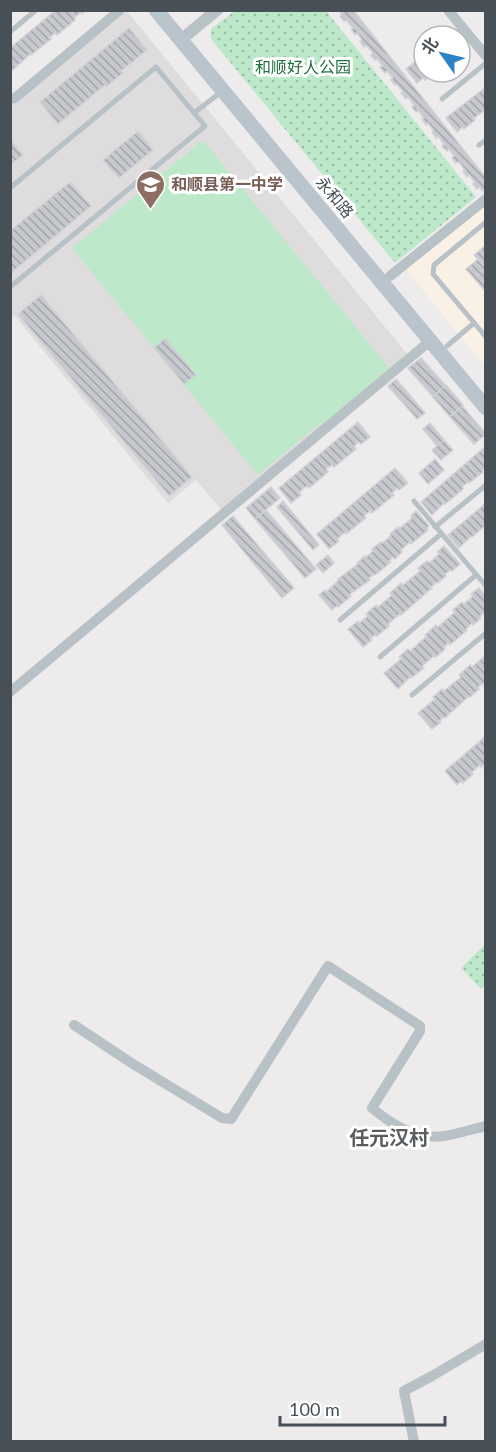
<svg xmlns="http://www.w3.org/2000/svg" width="496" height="1452" font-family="Lato,'Noto Sans SC',sans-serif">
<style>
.commercial{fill:#f9f1e5}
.education{fill:#dfdcdd}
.grass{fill:#bde8c9}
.park{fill:url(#park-dots)}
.building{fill:url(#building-back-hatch);stroke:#d0d3d6;stroke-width:1.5}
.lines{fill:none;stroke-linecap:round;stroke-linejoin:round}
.service{stroke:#b8c1c6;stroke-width:5}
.minor{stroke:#b8c1c6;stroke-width:10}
.tertiary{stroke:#b8c1c6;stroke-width:12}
.secondary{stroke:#b9c4cc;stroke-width:15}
.labels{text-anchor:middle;stroke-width:6;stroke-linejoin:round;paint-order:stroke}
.park-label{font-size:16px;fill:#206e3e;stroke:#fff}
.education-label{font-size:16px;font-weight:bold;fill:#785e54;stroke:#fff;text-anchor:start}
.street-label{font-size:16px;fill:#465056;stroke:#fff}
.quarter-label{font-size:20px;font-weight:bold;fill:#595d5f;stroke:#fff}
</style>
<defs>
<pattern id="park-dots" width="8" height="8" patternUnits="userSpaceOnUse" patternTransform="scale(1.5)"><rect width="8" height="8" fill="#bde8c9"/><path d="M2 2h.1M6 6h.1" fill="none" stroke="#9bbea6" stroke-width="1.8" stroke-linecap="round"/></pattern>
<pattern id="building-back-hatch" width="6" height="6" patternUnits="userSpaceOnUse" patternTransform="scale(1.5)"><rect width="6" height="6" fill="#c7c9ce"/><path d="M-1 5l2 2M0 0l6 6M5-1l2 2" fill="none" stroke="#a3a6aa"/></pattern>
</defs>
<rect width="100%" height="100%" fill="#eeebec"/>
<polygon class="commercial" points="485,205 485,366 406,270"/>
<polygon class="education" points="127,11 408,355 221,509 196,480 168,503 15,316 11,318 11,105 13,105"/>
<polygon class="grass" points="203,140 389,368 325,422 317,426 258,475 72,248"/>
<g class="park">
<polygon points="235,11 326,11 476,197 395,263 211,39 211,29"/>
<polygon points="485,944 485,984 481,989 461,968"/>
</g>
<g class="building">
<polygon points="56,10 86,10 82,14 81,12 74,18 75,20 57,35 55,33 49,38 51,39 31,55 30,54 13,70 10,67 10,48"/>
<polygon points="339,10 353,10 486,178 486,188 482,191 479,187 477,189 473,184 475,182 469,175 467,177 463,171 465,170 459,162 456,163 452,158 454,156 449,149 447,151 442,146 444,144 438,136 436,138 432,132 434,131 428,123 426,125 422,119 424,118 418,110 416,112 412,107 414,105 408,97 406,99 401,93 403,92 397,84 395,85 391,80 393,78 387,71 385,73 380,67 383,66 377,59 375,60 371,55 373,53 366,45 364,47 360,41 362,40 357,33 355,35 351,29 353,28 346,20 344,21 340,16 342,14"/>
<polygon points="129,28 147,50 121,71 123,73 106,87 105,85 58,124 40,102"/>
<polygon points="457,29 467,43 461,48 462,50 460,52 460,36 448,36"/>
<polygon points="424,55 424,72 435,72 425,80 423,78 417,83 406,69"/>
<polygon points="486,87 486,109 473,119 475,120 464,129 462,127 457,132 446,118"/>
<polygon points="138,131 153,150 119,178 103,160"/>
<polygon points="10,139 23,155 10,165"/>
<polygon points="70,182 91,206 10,274 10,231"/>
<polygon points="486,245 486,268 474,255"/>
<polygon points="478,259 486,268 486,292 466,269"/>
<polygon points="41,295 192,477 169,496 18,314"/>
<polygon points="165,338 196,375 184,384 154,348"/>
<polygon points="421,358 446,386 433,397 408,368"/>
<polygon points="396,379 425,413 417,419 388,386"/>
<polygon points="446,385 463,405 450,417 433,397"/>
<polygon points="462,406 486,434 474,444 450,417"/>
<polygon points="358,422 370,437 361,444 359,442 354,446 356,449 334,467 332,465 326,469 328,472 309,488 307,486 299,492 301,495 291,503 279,488"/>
<polygon points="430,423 444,440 437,446 423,429"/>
<polygon points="444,440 453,450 441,460 432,450"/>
<polygon points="486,446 486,467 482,470 483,472 469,483 468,482 462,487 463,489 445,504 444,503 432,515 421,502"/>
<polygon points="435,459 444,470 428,484 419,473"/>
<polygon points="395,468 408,483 399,490 397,488 392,493 394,495 372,513 370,511 364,516 366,518 346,534 345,532 337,539 339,541 329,549 317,534"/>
<polygon points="271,487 280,498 255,519 246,508"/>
<polygon points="283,501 319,545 313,550 277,507"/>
<polygon points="486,503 486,525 472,537 471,536 459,548 448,535"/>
<polygon points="266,510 316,569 305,578 255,519"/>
<polygon points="416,511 429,526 427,528 428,530 411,544 410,542 401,550 402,552 395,559 393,557 389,561 391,562 375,575 374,574 369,578 370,580 350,594 351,596 338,607 337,606 332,610 319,595 325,590 326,592 339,580 338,579 358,564 357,563 365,556 366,557 373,551 372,549 381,542 382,543 391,536 390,534 398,527 400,528 412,518 411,516"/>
<polygon points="233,516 294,588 282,598 222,525"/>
<polygon points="444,546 460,564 452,571 451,570 445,574 446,576 438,583 437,582 431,587 432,588 401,615 400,614 388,624 389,626 377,636 375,635 370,639 372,640 363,647 348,629 358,621 359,623 368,616 366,614 376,605 378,607 392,595 390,593 401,583 403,585 420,571 418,568 427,561 429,563 439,554 437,552"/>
<polygon points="328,555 334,563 323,573 316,565"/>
<polygon points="479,588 486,596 486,612 480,616 481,618 473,625 472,623 466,629 467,630 450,645 448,643 444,647 445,649 436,657 434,656 422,666 424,668 411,678 410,677 398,689 384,673 401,659 399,657 408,649 410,651 427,636 425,635 436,625 438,627 455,612 453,610 462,602 464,604 473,596 471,594"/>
<polygon points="486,655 486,684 484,685 483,683 478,687 479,689 470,697 469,696 445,718 444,717 439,721 441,722 432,729 418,713 435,699 433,697 442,689 444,691 461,677 459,675 470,665 472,667"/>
<polygon points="486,736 486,763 481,767 480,765 472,772 473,774 463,783 461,781 457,785 445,771"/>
</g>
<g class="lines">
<g class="service">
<polyline points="10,32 36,10"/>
<polyline points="442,99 486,63"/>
<polyline points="194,113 221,92"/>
<polyline points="479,145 486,140"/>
<polyline points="10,188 156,67 205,126 10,287"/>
<polyline points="486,222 434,265 433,274 486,337"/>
<polyline points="447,346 474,323"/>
<polyline points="414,501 486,586"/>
<polyline points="435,527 486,485"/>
<polyline points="340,620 441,534"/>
<polyline points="380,657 476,575"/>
<polyline points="412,695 486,633"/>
</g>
<g class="minor">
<polyline points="448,10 486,56"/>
<polyline points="10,99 15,98 120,10"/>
<polyline points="390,276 486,199"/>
<polyline points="10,692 430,341"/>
<path d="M74 1025 133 1064 222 1118 231 1119 328 966 420 1026V1031L372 1108C392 1125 417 1140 444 1136 458 1134 472 1129 486 1126"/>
<polyline points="414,1442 404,1391 432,1376 486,1344"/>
</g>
<polyline class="tertiary" points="188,34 217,10"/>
<polyline class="secondary" points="156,10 486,408"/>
</g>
<defs>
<symbol id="school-pin" viewBox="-11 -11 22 30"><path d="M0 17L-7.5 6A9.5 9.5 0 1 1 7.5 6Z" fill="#8d6e63" stroke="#fff"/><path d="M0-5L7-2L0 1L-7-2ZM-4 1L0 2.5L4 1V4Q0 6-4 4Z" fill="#fff"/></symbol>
</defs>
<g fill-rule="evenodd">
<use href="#school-pin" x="134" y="168" width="33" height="45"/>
</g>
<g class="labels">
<g class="park-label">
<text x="303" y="73">和顺好人公园</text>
</g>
<g class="education-label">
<text x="171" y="190">和顺县第一中学</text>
</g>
<g class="street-label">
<text transform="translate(335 197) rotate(50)" y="6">永和路</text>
</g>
<g class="quarter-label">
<text x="389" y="1145">任元汉村</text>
</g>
</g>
<rect width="496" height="1452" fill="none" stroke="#465056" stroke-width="24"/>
<g transform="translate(442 54) rotate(304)"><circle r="28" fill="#ffffff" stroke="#b5b9bb" stroke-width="1.5"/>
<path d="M0-4.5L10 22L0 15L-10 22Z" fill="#2c82c7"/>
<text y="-9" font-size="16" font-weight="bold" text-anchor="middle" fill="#465056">北</text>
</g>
<path d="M280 1416v9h165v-9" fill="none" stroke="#465056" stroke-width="3"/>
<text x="289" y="1416" font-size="18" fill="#465056" stroke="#ffffff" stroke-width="4.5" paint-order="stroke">100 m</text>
</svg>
